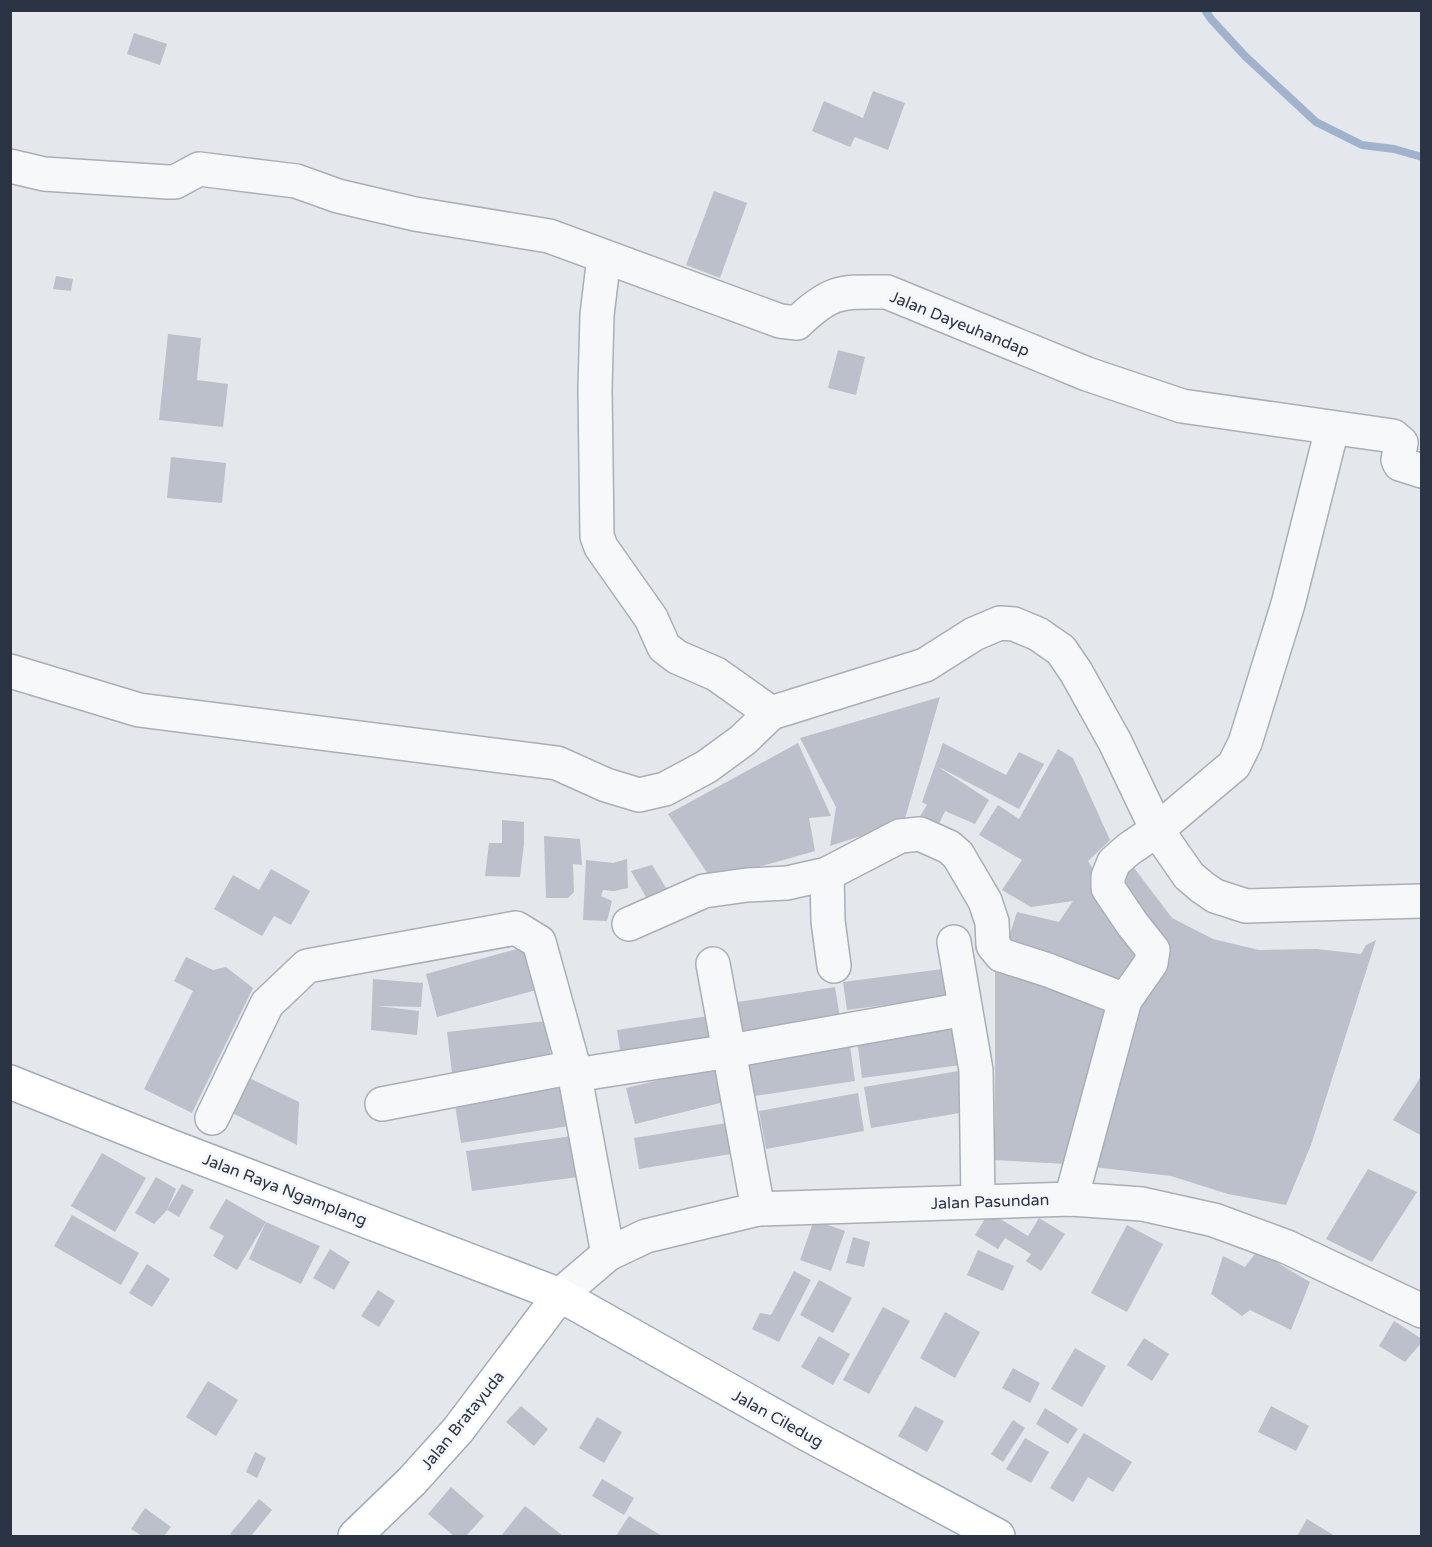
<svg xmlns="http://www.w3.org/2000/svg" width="1432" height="1547" font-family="'Varela Round',sans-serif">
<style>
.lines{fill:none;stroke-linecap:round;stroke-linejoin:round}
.stream{stroke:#9fb4cc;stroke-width:8}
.building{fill:#bbc0ca}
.minor-casing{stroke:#a9aeb7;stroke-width:36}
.major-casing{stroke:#a3abb8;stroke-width:36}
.minor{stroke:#f7f8fa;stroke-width:33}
.major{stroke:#fff;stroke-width:33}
.labels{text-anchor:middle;stroke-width:6;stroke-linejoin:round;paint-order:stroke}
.street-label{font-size:16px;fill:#2b3445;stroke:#f4f6f9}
</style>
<rect width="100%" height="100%" fill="#e4e7ec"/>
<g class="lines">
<polyline class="stream" points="1205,10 1211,19 1245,56 1316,122 1362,145 1394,149 1422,157"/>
</g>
<g class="building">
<polygon points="134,33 167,44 160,65 127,54"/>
<polygon points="873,91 905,103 888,150 855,137 850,147 812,131 824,101 863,118"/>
<polygon points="714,191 747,203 720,278 686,265"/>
<polygon points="56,276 73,279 71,291 53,289"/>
<polygon points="168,334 201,338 197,380 228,384 223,427 159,420"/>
<polygon points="838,350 865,357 856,395 828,388"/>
<polygon points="171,457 226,463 222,503 167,498"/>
<polygon points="940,697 904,822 830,846 836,807 800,738"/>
<polygon points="798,743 831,816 809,818 815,851 712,880 668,814"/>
<polygon points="943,743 1006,775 1019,752 1044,764 1019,809 937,766 989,800 975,824 945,811 935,833 914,826 927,805 922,802"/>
<polygon points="1058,749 1073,758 1110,840 1088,861 1139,945 1123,989 1008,940 1017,912 1059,922 1073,901 1031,907 1002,890 1022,860 979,835 998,805 1019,819"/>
<polygon points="502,820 524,822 524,844 520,877 485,876 489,843 502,843"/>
<polygon points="544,836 580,839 582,865 573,864 574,892 568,898 546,898"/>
<polygon points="627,859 628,888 614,891 603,890 601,896 612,901 607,921 583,920 586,860 613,863"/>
<polygon points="1128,860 1172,918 1213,939 1259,950 1317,949 1361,954 1366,945 1376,940 1311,1145 1286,1205 1228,1194 1171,1176 1093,1167 1133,1007 1162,964 1115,887"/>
<polygon points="652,865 671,896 650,904 631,871"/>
<polygon points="271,869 310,891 291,925 274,916 262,936 214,909 233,875 259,890"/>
<polygon points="524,947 536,990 437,1017 426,974"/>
<polygon points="186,957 213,970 226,967 253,988 192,1113 144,1089 193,991 174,981"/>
<polygon points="995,966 1106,1010 1067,1164 993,1160 995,1124"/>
<polygon points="950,968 953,996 847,1010 843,982"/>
<polygon points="373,979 423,983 421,1007 378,1006 419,1011 417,1035 371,1030"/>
<polygon points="835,987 841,1024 737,1040 731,1003"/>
<polygon points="715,1015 720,1048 622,1063 617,1030"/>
<polygon points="547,1021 552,1069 453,1081 447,1032"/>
<polygon points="956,1025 961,1065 862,1078 857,1039"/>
<polygon points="849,1039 855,1081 748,1097 743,1055"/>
<polygon points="721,1065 728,1101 635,1124 626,1088"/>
<polygon points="964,1070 971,1111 871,1128 864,1087"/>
<polygon points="562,1075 569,1126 461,1143 453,1092"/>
<polygon points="1422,1075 1422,1136 1393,1120"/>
<polygon points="245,1076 299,1102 297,1145 228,1111"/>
<polygon points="858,1093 864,1131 766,1149 759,1111"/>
<polygon points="733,1122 737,1153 639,1169 634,1138"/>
<polygon points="572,1136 578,1177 472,1191 466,1151"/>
<polygon points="102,1153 146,1178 115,1232 71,1206"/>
<polygon points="1368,1169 1417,1192 1372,1262 1326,1239"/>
<polygon points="156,1177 176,1189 167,1210 182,1184 194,1190 179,1217 167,1210 154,1224 135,1213"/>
<polygon points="226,1199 266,1222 237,1270 213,1256 224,1236 209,1228"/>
<polygon points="989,1212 1028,1236 1039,1218 1065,1234 1041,1271 1026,1261 1031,1254 1005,1238 998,1249 975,1235"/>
<polygon points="72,1215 139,1253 121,1285 54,1246"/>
<polygon points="814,1220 845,1231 831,1271 800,1260"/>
<polygon points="266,1222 320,1246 301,1284 249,1259"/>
<polygon points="1127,1225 1163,1244 1127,1312 1091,1293"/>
<polygon points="853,1237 870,1242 864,1267 846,1263"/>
<polygon points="330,1249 350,1262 334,1290 313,1278"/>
<polygon points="978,1250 1014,1266 1003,1291 967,1275"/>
<polygon points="1257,1251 1310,1282 1291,1330 1250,1310 1242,1316 1211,1294 1223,1256 1245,1267"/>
<polygon points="147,1264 170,1279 152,1307 129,1293"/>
<polygon points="794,1271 811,1280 779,1342 752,1329 760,1313 771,1315"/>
<polygon points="819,1280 852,1298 833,1333 800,1315"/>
<polygon points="378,1290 395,1301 379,1327 361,1316"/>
<polygon points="883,1307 910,1321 869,1394 843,1380"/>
<polygon points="945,1312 980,1332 955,1378 920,1358"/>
<polygon points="1394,1321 1422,1339 1422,1342 1405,1362 1379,1346"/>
<polygon points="819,1336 850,1354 833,1385 801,1367"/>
<polygon points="1144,1338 1169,1354 1152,1381 1127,1365"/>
<polygon points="1075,1348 1106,1366 1082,1407 1051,1389"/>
<polygon points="1013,1368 1040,1383 1030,1403 1002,1388"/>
<polygon points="208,1381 238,1400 216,1436 186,1417"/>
<polygon points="521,1406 548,1429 534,1446 506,1422"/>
<polygon points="915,1406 944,1421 927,1452 898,1436"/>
<polygon points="1271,1406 1309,1426 1296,1451 1258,1432"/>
<polygon points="1045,1408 1078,1429 1068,1444 1036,1424"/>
<polygon points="597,1417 622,1432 604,1463 579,1448"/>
<polygon points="1013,1420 1025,1428 1003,1462 991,1454"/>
<polygon points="1084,1433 1132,1462 1113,1492 1088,1477 1073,1502 1050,1488"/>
<polygon points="1025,1438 1049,1452 1031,1483 1006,1469"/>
<polygon points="255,1452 266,1458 257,1478 246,1472"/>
<polygon points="602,1479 634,1498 624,1515 592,1496"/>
<polygon points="451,1487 484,1516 466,1536 454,1536 428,1514"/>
<polygon points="259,1499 272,1510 251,1536 233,1536 230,1534"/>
<polygon points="525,1506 563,1536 501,1536"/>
<polygon points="145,1508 171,1527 164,1536 142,1536 131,1529"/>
<polygon points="629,1516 662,1536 616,1536"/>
<polygon points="1307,1519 1335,1536 1297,1536"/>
</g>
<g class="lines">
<defs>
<g id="minor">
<path d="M10 166 44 174 168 182H175L199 169 296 181 338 196 415 214 549 236 780 321 797 323C832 289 842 292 887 292L1087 374 1182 406 1393 436 1401 443 1398 460 1400 464 1422 471"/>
<polyline points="604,257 597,315 595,389 597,536 601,547 651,618 664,647 677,657 716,674 771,713"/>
<polyline points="10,671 139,710 557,763 606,785 639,795 665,789 706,767 743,740 771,713 925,665 974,634 1000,623 1014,624 1038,634 1061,650 1076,672 1115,742 1157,830 1189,876 1202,887 1215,896 1246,906 1422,901"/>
<polyline points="827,874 828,921 834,966"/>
<polyline points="629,924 704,891 747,885 787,883 827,874 900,836 920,834 949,847 958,855 985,901 992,922 993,945 1001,955 1048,970 1125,1000"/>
<polyline points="954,942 976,1070 978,1201"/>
<polyline points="713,964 758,1209"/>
<polyline points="575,1075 730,1051 965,1009"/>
<polyline points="382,1104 574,1067"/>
<polyline points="212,1118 267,1004 307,966 516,928 539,942 572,1061 608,1254"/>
<polyline points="1071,1199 1125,1000 1151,963 1153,950 1133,925 1108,888 1108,877 1114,862 1129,849 1157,830 1234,765 1245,743 1288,604 1332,429"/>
<polyline points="560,1295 608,1254 646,1236 758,1209 1071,1199 1142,1204 1214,1220 1287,1247 1422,1311"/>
</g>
<g id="major">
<polyline points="10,1082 170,1146 560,1295 807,1434 998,1536"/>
<polyline points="355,1536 412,1481 458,1430 560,1295"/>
</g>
</defs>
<use href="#minor" class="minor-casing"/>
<use href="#major" class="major-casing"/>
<use href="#minor" class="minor"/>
<use href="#major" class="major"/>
</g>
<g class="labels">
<g class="street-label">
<text transform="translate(960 323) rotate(22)" y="6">Jalan Dayeuhandap</text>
<text transform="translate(285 1189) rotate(21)" y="6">Jalan Raya Ngamplang</text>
<text transform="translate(990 1201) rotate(-2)" y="6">Jalan Pasundan</text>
<text transform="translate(778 1418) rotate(29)" y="6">Jalan Ciledug</text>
<text transform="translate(462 1420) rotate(-51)" y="6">Jalan Bratayuda</text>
</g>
</g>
<rect width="1432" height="1547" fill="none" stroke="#2b3445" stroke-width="24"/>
</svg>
